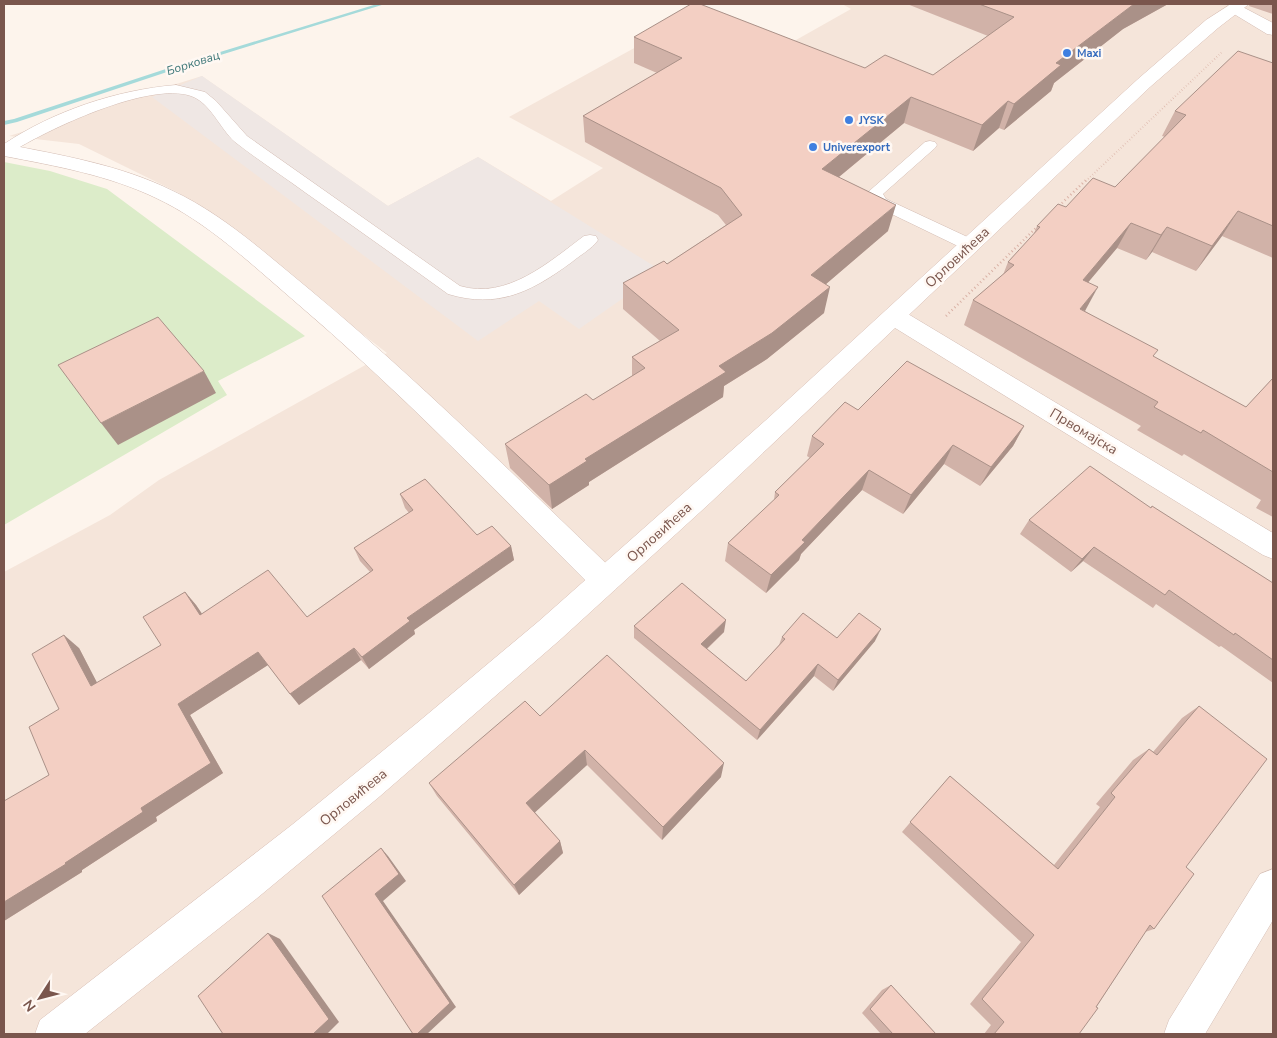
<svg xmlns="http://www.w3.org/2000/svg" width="1277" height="1038" font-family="'Nunito Sans',sans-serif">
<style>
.residential{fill:#f5e5da}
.industrial{fill:#efe7e4}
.green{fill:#dcecc9}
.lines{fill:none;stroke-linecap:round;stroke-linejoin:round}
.stream{fill:#a5dada;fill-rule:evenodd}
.lane-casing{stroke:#d3bcb3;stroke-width:1}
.street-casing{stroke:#d3bcb3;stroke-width:1}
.secondary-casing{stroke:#d8bdb3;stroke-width:1}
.path-far1{stroke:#d9b1a5;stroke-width:2;stroke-dasharray:0.5 2.5;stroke-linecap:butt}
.path{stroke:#d9b1a5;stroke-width:2.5;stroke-dasharray:1 3;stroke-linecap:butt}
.lane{fill:#fff;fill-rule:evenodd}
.street{fill:#fff;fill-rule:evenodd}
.secondary{fill:#fff;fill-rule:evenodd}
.wall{fill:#d1b2a8}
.shaded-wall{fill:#aa9188}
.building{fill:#f3cfc3;stroke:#aa9188}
.shop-dot{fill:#3f7fe0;stroke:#fff8f3;stroke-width:2}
.labels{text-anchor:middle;stroke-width:5;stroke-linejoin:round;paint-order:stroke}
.far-shop-label{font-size:11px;font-weight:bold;fill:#366cbe;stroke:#fff8f3;text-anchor:start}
.far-water-label{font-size:12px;font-style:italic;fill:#3c7677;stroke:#fff8f3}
.street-label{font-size:14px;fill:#7a564d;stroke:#fff8f3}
</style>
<rect width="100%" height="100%" fill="#fdf4ec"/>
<polygon class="residential" points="842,4 1273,4 1273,1034 4,1034 4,572 110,515 159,480 387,353 179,193 79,144 9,136 202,76 388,206 478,157 551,201 603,168 509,117 687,19 773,53 851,9"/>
<polygon class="industrial" points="202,76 388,206 478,157 662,271 579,329 539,301 478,341 152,97"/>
<polygon class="green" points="4,162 50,171 107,189 305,336 218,381 227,395 4,525"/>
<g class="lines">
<polygon class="stream" points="377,4 385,4 185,66 17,122 4,125 4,121 14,119 181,64"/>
<defs>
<g id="lane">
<path d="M176 85 205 92 216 101 247 136 460 286C507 300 549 262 584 236L590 235 596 236 598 240C592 249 580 255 572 262 531 292 498 309 448 294 401 260 353 226 306 193 283 176 258 160 235 142 220 129 211 103 191 96 149 81 46 130 10 153L4 154V144C54 111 116 90 176 85Z"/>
<polygon points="930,141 935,142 937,145 935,148 883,194 886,199 976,241 978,245 976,249 970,250 964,249 873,205 867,193 925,142"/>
</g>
<g id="street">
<polygon points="1237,4 1273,23 1273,35 1267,34 1229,11 1227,8 1229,5"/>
<path d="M4 144C61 155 121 165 173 191 224 215 266 254 309 289 416 378 515 476 615 572L619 581 615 590 605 593 595 590C496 491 399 390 292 299 250 263 207 222 156 198 108 175 56 166 4 156Z"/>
<polygon points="895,309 903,311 1273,533 1273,559 1263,555 887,323 883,317 887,311"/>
<polygon points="1273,869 1273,920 1205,1034 1164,1034 1169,1020 1260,874"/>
</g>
<polygon id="secondary" points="1231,4 1249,4 1218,28 1150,87 710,503 561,639 379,797 256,899 85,1034 35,1034 40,1020 293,824 417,723 539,621 766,420 1138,79 1206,20"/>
</defs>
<use href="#lane" class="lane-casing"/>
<use href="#street" class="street-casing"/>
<use href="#secondary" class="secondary-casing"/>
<polyline class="path-far1" points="1086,181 1222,52"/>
<g class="path">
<polyline points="1059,206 1087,179"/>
<polyline points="946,316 1038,226"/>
</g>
<use href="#lane" class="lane"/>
<use href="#street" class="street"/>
<use href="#secondary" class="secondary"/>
</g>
<g class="wall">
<polygon points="907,4 1168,4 1123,29 1054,83 1051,91 1004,130 999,128 973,151 904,123 839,177 888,231 826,284 824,313 767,359 724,386 723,397 589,482 589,485 552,509 510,468 505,444 593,400 632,376 632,357 660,341 623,309 623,283 667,264 726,225 718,215 585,142 583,116 657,73 634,63 634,37 865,68 933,75 988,36"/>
<polygon points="1250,4 1273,4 1273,14 1249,6"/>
<polygon points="1273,63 1273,258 1222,236 1196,271 1152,252 1146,260 1117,248 1088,282 1085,311 1154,357 1246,407 1273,378 1273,517 1256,508 1261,500 1184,454 1182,456 1137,430 1141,426 964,325 973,300 1003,275 1008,262 1033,236 1037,226 1066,207 1115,187 1165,137 1162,136 1175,111"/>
<polygon points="858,410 1024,426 1013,446 980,486 944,464 903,514 862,490 801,554 799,560 766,593 725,561 728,543 774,500 775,492 810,458 807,456 812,436"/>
<polygon points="400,494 477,535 511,546 514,560 414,630 415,634 369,669 361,660 299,705 268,665 190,715 223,773 156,817 157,821 82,870 82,872 4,921 49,775 59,709 79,648 97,683 161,645 185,592 196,605 202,614 307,617 370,572 360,561 354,548 409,513 405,508"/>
<polygon points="1151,508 1273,583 1273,683 1221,646 1219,647 1156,604 1153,608 1083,561 1071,572 1020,534 1029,520"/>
<polygon points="634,626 724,632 707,649 746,681 779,645 782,637 837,638 875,641 833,691 814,676 757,740 634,638"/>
<polygon points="1199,706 1186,867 1154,929 1145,932 1079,1034 984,1034 991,1025 970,1004 1021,942 902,832 950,776 1054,865 1100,807 1096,804 1133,760 1149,749 1153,752 1182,718"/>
<polygon points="540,716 721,777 662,840 587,765 535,812 560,841 563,853 519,895 437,796 429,783"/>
<polygon points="891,985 936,1034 881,1034 862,1013 882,990"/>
</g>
<g class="shaded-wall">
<polygon points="1134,4 1168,4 1123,29 1054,83 1051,91 1004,130 1014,104 1056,63"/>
<polygon points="911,97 904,123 817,195 822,169"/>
<polygon points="1008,101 999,128 973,151 982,125"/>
<polygon points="896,205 888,231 805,302 811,275"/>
<polygon points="1238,211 1222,236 1196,271 1212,246"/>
<polygon points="1131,223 1117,248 1070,304 1083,280"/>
<polygon points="1167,227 1152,252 1146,260 1161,235"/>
<polygon points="830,287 824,313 767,359 724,386 723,397 589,482 589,485 552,509 549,485 585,459"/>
<polygon points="1098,287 1085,311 1080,309"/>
<polygon points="204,371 216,393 118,445 101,423"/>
<polygon points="1024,426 1013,446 980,486 991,467"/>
<polygon points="953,445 944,464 903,514 911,495"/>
<polygon points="869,470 862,490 801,554 799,560 766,593 771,575 802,540"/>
<polygon points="511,546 514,560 414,630 415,634 369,669 362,657 407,618"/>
<polygon points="1094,547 1083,561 1071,572 1082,559"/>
<polygon points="185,592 196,605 211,627 200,615"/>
<polygon points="726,620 724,632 699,656 701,644"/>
<polygon points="881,629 875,641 833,691 838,680"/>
<polygon points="64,635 79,648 105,698 91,686"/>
<polygon points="354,648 361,660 299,705 290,694"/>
<polygon points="258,652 268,665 190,715 223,773 156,817 157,821 82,870 82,872 4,921 4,902 141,808 178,704"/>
<polygon points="818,664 814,676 757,740 760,730"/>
<polygon points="585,750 587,765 531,816 526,803"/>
<polygon points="724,763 721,777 662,840 663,827"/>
<polygon points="560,841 563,853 519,895 514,885"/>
<polygon points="381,848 388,856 406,881 383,901 456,1007 427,1034 417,1034 375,894"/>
<polygon points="268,933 280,939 339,1022 327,1034 313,1034"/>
</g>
<g class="building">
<polygon points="691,4 700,4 865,68 885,55 933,75 1014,17 979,4 1134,4 1056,63 1061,65 1014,104 1008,101 982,125 911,97 822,169 896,205 811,275 830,287 772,333 719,366 726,372 585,459 587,461 549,485 505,444 586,394 593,400 645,368 632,357 679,330 623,283 664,261 667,264 742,215 721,188 583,116 682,58 634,37"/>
<polygon points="1238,51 1273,63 1273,226 1238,211 1212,246 1167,227 1161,235 1131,223 1083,280 1098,287 1080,309 1158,350 1153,356 1246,407 1273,378 1273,472 1203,430 1201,433 1154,407 1158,402 973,300 1014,265 1008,262 1040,227 1037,226 1058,204 1066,207 1093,178 1115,187 1186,115 1175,111"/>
<polygon points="158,317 204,371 101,423 58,365"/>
<polygon points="907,361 1024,426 991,467 953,445 911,495 869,470 802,540 805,542 771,575 728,543 779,495 775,492 824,444 812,436 845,402 858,410"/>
<polygon points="1090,466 1151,508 1152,506 1273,583 1273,660 1235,633 1234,635 1169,590 1165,595 1094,547 1082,559 1029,520"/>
<polygon points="425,479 477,535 492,526 511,546 407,618 410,621 362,657 354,648 290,694 258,652 178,704 211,763 141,808 143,812 65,863 66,864 4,902 4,801 49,775 29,727 59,709 32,654 64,635 91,686 161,645 143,617 185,592 200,615 268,570 307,617 373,570 354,548 413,510 400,494"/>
<polygon points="682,583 726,620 701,644 746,681 785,639 782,637 803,613 837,638 859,613 881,629 838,680 818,664 760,730 634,626"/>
<polygon points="607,655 724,763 663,827 585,750 526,803 560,841 514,885 429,783 525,701 540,716"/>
<polygon points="1199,706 1267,759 1186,867 1194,874 1154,929 1150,925 1096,1007 1098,1008 1079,1034 994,1034 1004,1022 982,999 1034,935 910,822 950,776 1058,869 1115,797 1111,793 1149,749 1157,755"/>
<polygon points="381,848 399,874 375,894 450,1003 417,1034 413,1034 322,896"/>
<polygon points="268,933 329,1019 313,1034 223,1034 198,996"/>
<polygon points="891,985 936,1034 893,1034 870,1009"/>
</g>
<g class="shop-dot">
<circle cx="1067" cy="53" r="5"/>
<circle cx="849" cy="120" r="5"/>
<circle cx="813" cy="147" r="5"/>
</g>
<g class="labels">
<g class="far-shop-label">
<text x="1077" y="57">Maxi</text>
<text x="859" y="124">JYSK</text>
<text x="823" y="151">Univerexport</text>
</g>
<g class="far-water-label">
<text transform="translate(193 63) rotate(-18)" y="4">Борковац</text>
</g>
<g class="street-label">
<text transform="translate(957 257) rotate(-43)" y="5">Орловићева</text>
<text transform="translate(1084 431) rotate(31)" y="5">Првомајска</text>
<text transform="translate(659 532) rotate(-42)" y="5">Орловићева</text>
<text transform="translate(353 797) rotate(-39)" y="5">Орловићева</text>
</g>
</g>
<rect width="1277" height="1038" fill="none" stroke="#7a564d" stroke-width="10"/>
<g transform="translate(40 998) rotate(234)" stroke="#fff8f3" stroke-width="4" paint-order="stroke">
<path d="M0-4L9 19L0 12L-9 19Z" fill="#7a564d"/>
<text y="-8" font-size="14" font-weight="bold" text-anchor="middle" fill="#7a564d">N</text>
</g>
</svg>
